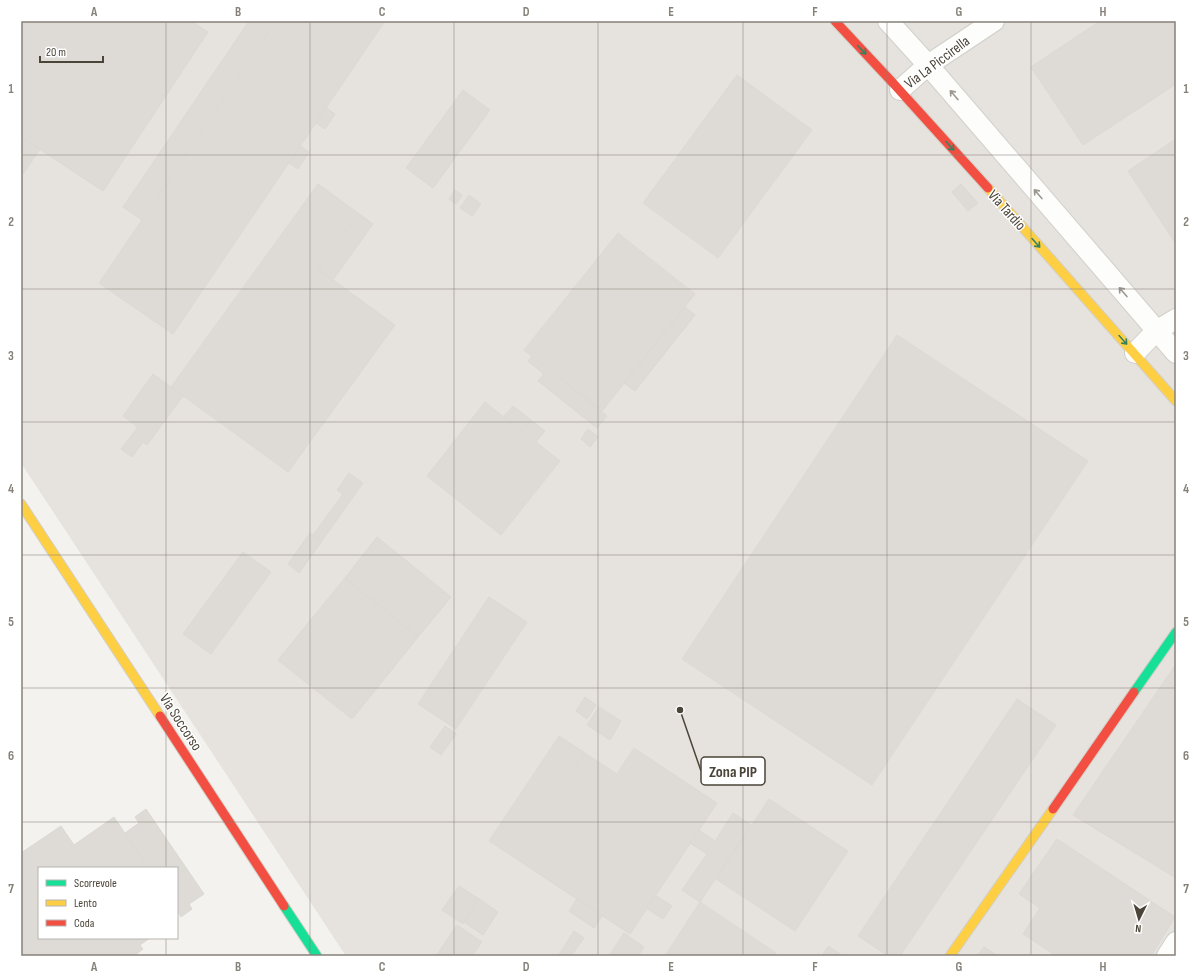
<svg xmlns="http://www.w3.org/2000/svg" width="1197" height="977" font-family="'Sofia Sans Condensed',sans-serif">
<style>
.industrial{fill:#e6e2de}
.building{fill:#dedbd6;stroke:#dcd9d4}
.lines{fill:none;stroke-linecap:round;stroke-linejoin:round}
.street-casing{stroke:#d2d0cb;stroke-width:22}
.fast-casing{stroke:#d3cfc5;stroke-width:11}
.slow-casing{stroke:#d3cfc5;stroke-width:11}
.jam-casing{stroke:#d3cfc5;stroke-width:11}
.street{stroke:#fdfdfc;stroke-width:20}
.fast{stroke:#16e098;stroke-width:9}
.slow{stroke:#ffcf43;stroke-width:9}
.jam{stroke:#f24e42;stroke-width:9}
.oneway{stroke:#36825f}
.oneway2{stroke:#9b9791}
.grid{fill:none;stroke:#868178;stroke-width:1;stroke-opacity:0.55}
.labels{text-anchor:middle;stroke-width:3;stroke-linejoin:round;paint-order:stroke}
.street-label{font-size:15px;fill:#4b4439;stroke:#fff}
.leader{fill:none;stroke:#4b4439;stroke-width:1.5}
.callout-dot{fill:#4b4439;stroke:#fff;stroke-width:1.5}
.callout{fill:#fff;stroke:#4b4439;stroke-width:1.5}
.callout-label{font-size:16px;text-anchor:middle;font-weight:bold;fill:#4b4439}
.neatline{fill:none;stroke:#868178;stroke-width:1.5}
.grid-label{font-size:13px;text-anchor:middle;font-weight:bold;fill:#868178}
</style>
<rect width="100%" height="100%" fill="#f4f2ee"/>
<polygon class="industrial" points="21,21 1176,21 1176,956 346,956 21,463"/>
<g class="building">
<polygon points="21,21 191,21 208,32 103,191 21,137"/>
<polygon points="249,21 277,21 142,220 123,207"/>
<polygon points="277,21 385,21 173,334 99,283"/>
<polygon points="1100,21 1176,21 1176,84 1083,145 1031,67"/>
<polygon points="737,75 812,130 718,258 643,203"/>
<polygon points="463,90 490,110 433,188 406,168"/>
<polygon points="326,108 335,114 325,129 316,123"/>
<polygon points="21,137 40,149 21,177"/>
<polygon points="1176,139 1176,244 1128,171"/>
<polygon points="300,146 309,152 298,169 289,163"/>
<polygon points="318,184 358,213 318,269 395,325 288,472 171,387"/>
<polygon points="961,184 978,203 968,211 952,192"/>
<polygon points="455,190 462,195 456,204 449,199"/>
<polygon points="469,195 481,204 472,216 460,208"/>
<polygon points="358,213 373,224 333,280 318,269"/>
<polygon points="618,233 695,294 602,411 524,350"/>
<polygon points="685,307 695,315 635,391 624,383"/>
<polygon points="897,335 1088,461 872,785 682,659"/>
<polygon points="532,356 607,416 597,428 538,381 544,374 528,361"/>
<polygon points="153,374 183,396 147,445 143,442 132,457 121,449 138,427 123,416"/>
<polygon points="485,402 522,431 531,420 545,431 536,442 560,461 501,535 427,476"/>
<polygon points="513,406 531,420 522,431 504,416"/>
<polygon points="588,429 598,437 590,447 581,439"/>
<polygon points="349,473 363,483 322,541 313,535 343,494 337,490"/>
<polygon points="310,533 322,541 299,573 288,564"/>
<polygon points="377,537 451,597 418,637 345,578"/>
<polygon points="243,552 271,572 211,654 183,634"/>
<polygon points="345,578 418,637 352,719 278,660"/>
<polygon points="489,597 527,622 456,729 418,704"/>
<polygon points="1176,664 1176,878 1073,815"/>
<polygon points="585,697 596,705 587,719 576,711"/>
<polygon points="1017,699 1056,725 900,956 888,956 858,936"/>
<polygon points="599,707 621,721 610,740 587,725"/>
<polygon points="445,726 456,734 441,755 430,747"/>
<polygon points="559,736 585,753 515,858 489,841"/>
<polygon points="634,748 717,803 630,934 515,858 585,753 617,774"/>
<polygon points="769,799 848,851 795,931 716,879"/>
<polygon points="146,809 204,894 189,904 192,909 181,917 177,910 177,868 148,868 125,833 139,823 135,817"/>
<polygon points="733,813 751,825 700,902 682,890 707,854 690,843 699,830 715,841"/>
<polygon points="114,817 148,868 39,868 39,938 150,938 140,945 143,949 134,956 21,956 21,853 61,826 74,845"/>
<polygon points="1057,839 1175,917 1151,956 1057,956 1023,934 1040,908 1019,894"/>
<polygon points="459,886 479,899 463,924 442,910"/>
<polygon points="655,895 672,906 663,919 646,908"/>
<polygon points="479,899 498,912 483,935 464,922"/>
<polygon points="577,899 602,916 594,928 569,911"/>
<polygon points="700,902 776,953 774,956 665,956"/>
<polygon points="457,925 482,942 472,956 436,956"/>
<polygon points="574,931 584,938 571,956 558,956"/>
<polygon points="624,933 644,947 638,956 609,956"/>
<polygon points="828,946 843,956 822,956"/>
<polygon points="984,947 998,956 977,956"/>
</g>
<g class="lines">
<defs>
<g id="street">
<polyline points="888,21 928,65 1176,353"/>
<polyline points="900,90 928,65 994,21"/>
<polyline points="1135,353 1156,331 1176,319"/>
<polyline points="1167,956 1176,942"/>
</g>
<g id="fast">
<polyline points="1134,692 1176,632"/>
<polyline points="284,906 317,956"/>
</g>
<g id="slow">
<polyline points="988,188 1176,401"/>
<polyline points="21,504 160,716"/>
<polyline points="950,956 1053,809"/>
</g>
<g id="jam">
<polyline points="835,21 893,83 988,188"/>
<polyline points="160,716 284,906"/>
<polyline points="1053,809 1134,692"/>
</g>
</defs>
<use href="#street" class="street-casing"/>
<use href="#fast" class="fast-casing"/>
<use href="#slow" class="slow-casing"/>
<use href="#jam" class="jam-casing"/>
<use href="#street" class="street"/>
<use href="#fast" class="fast"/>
<use href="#slow" class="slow"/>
<use href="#jam" class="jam"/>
</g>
<defs><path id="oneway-shaft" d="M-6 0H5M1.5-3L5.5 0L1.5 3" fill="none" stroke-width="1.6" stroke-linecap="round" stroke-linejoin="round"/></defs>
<g class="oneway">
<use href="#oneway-shaft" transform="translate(862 50) rotate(46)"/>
<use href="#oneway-shaft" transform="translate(950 146) rotate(48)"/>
<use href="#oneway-shaft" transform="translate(1036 243) rotate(48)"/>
<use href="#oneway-shaft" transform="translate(1123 340) rotate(48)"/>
</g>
<g class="oneway2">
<use href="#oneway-shaft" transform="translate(954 95) rotate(-131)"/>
<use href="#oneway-shaft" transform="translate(1038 194) rotate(-131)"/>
<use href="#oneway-shaft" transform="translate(1123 292) rotate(-131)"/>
</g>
<path class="grid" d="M166 21V868M310 21V956M454 21V956M598 21V956M743 21V956M887 21V956M1031 21V956M21 155H1176M21 289H1176M21 422H1176M21 555H1176M21 688H1176M21 822H1176M166 938V956"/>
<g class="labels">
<g class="street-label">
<text transform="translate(937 62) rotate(-37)" y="5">Via La Piccirella</text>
<text transform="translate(1007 210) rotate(48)" y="5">Via Tardio</text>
<text transform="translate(181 722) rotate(57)" y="5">Via Soccorso</text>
</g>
</g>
<path class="leader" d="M680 710L701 771"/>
<circle class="callout-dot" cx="680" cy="710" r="4"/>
<rect class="callout" x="701" y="757" width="64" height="28" rx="4"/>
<g class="callout-label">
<text x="733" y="777">Zona PIP</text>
</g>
<rect width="1197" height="977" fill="none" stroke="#ffffff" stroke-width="44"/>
<rect x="38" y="867" width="140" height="72" fill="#ffffff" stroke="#b7b4b0"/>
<rect x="46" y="880" width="20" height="6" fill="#16e098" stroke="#b7b4b0"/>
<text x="74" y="887" font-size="12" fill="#4b4439">Scorrevole</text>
<rect x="46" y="900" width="20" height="6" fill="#ffcf43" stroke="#b7b4b0"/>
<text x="74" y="907" font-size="12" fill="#4b4439">Lento</text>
<rect x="46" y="920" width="20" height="6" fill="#f24e42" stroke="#b7b4b0"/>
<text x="74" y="927" font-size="12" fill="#4b4439">Coda</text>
<g transform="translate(1139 919) rotate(185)" stroke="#ffffff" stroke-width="3" paint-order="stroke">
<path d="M0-3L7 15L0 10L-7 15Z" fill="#4b4439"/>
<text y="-6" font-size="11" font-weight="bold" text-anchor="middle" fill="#4b4439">N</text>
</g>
<path d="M40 56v6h63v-6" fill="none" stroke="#4b4439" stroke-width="2"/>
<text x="46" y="56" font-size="12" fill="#4b4439" stroke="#ffffff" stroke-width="3" paint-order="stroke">20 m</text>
<rect x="22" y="22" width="1153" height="933" class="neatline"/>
<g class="grid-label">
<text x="94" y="16">A</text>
<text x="238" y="16">B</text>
<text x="382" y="16">C</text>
<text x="526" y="16">D</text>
<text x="671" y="16">E</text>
<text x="815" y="16">F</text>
<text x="959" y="16">G</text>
<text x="1103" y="16">H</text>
<text x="11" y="93">1</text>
<text x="1186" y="93">1</text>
<text x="11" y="226">2</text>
<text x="1186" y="226">2</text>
<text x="11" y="360">3</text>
<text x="1186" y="360">3</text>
<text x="11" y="493">4</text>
<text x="1186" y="493">4</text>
<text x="11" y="626">5</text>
<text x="1186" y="626">5</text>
<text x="11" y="760">6</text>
<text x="1186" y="760">6</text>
<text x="11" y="893">7</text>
<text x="1186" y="893">7</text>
<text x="94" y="971">A</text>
<text x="238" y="971">B</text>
<text x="382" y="971">C</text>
<text x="526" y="971">D</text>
<text x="671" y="971">E</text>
<text x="815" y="971">F</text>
<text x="959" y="971">G</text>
<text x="1103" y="971">H</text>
</g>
</svg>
